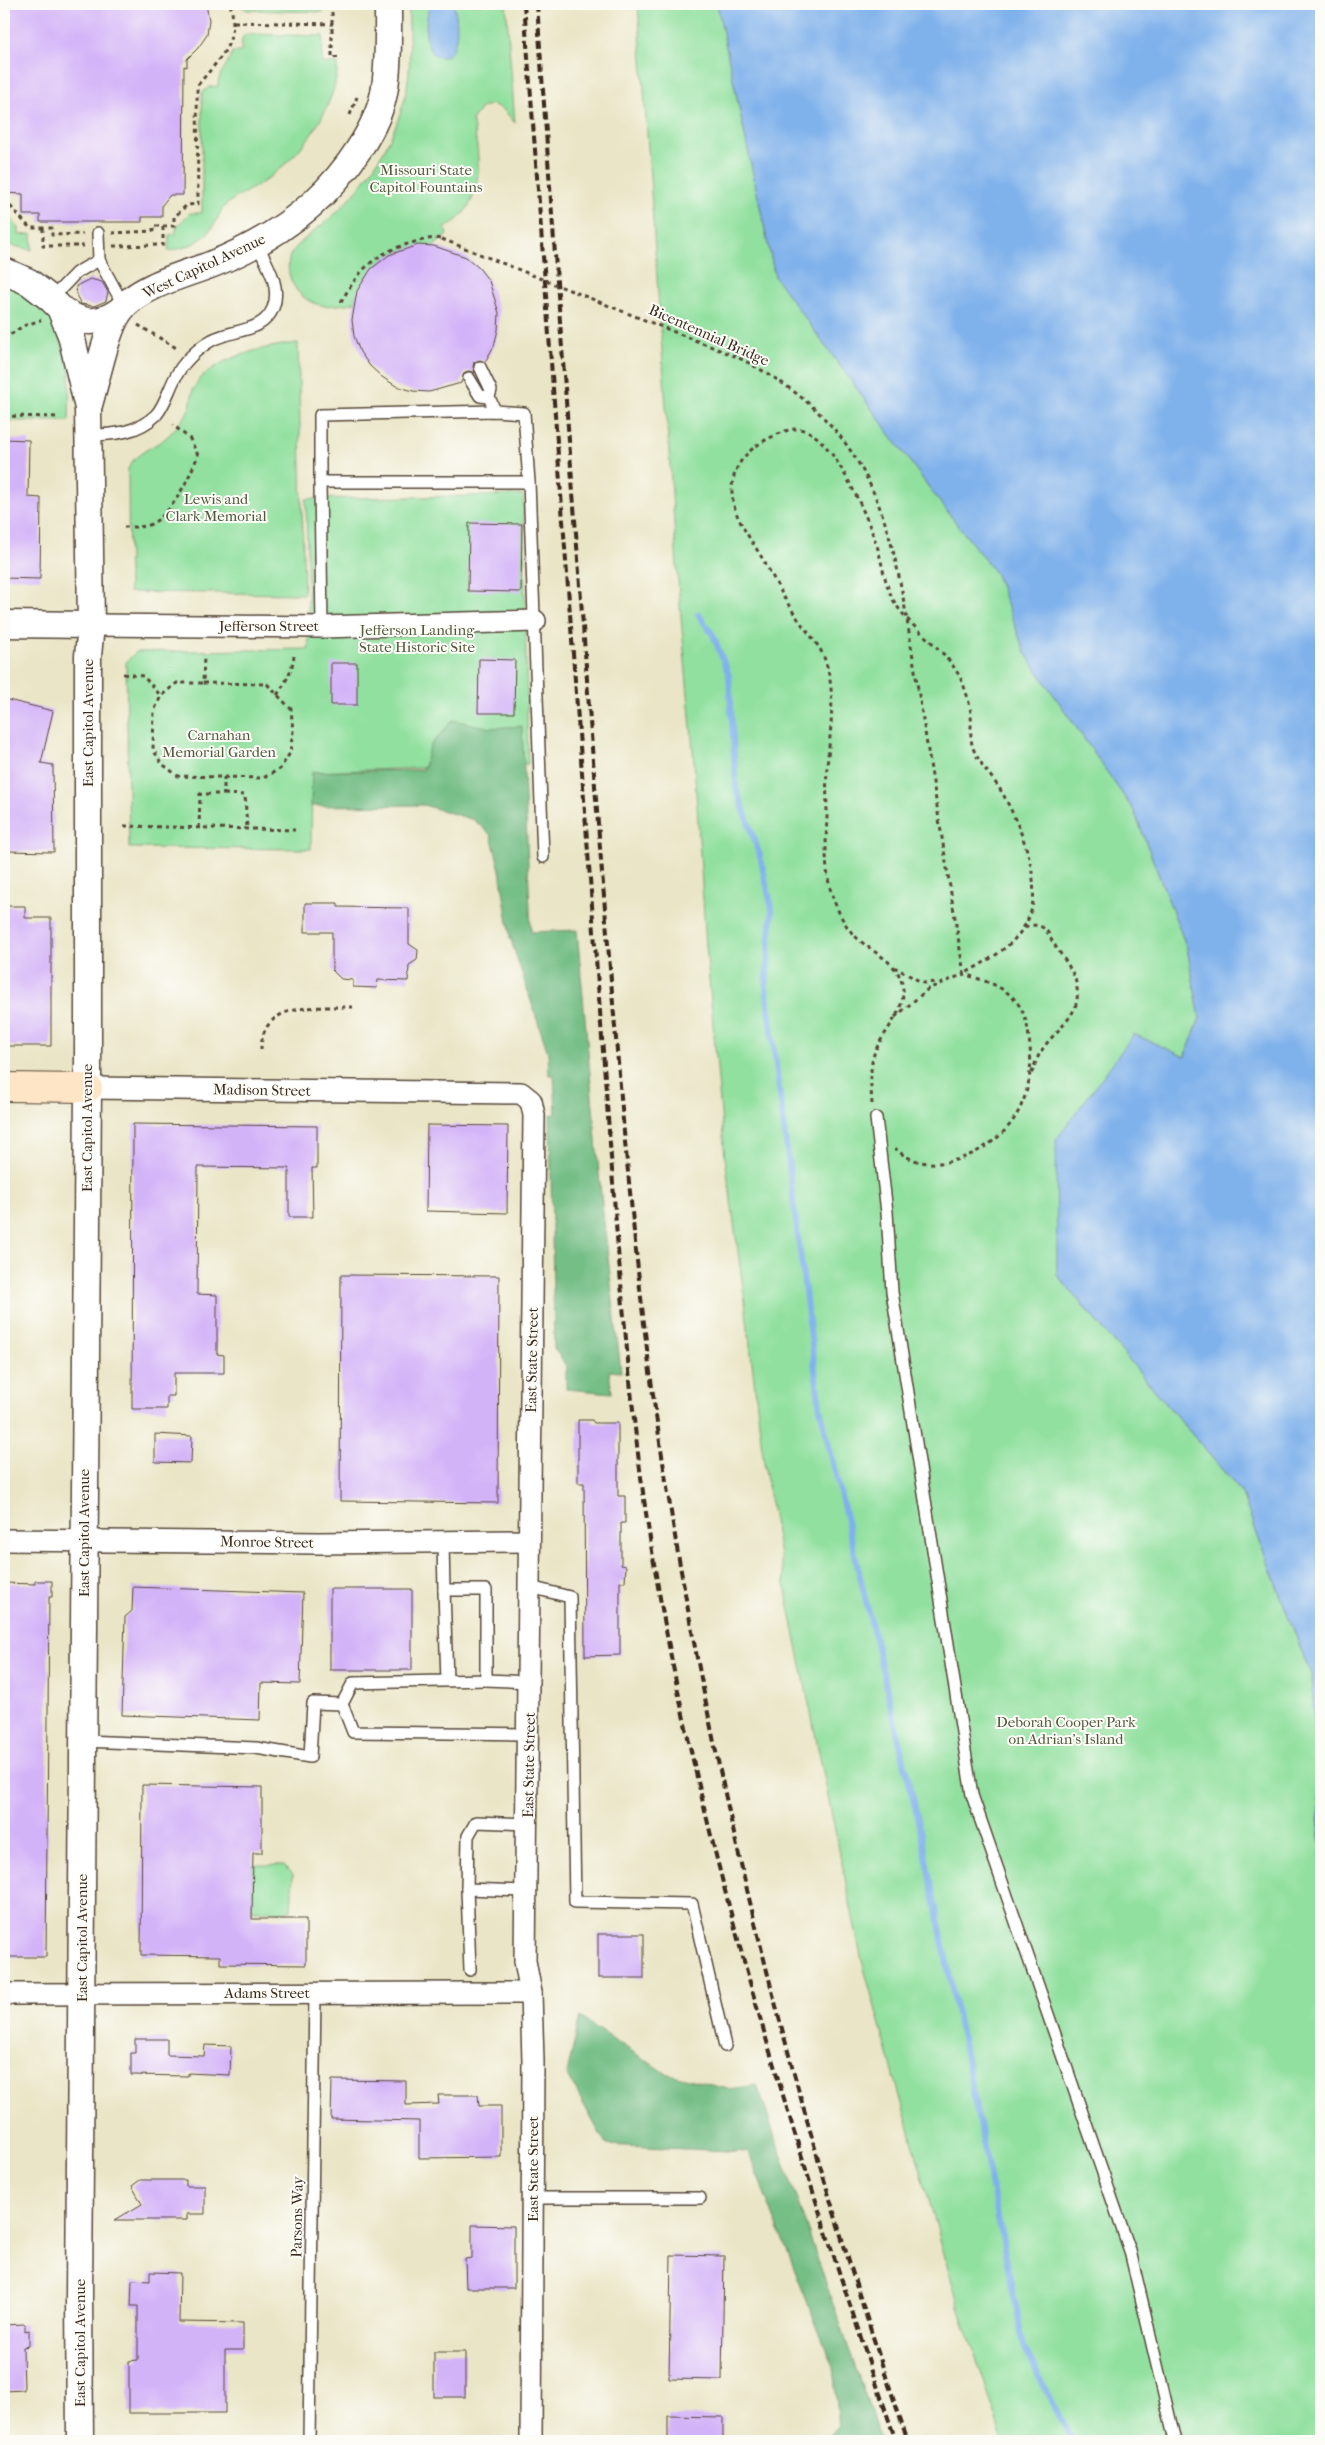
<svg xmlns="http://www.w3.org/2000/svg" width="1325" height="2445" font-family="'IM FELL French Canon',serif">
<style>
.green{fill:#91e09f;stroke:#66855e}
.forest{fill:#74be86;stroke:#587452}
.water{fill:#7fb1eb;stroke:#5d6e84}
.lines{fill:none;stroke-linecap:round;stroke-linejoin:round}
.stream{stroke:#7fb1eb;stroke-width:6}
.building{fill:#d3b3f8}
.service-casing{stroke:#554637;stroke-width:14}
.minor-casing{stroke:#554637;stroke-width:24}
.tertiary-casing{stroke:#554637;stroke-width:29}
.secondary-casing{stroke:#554637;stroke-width:30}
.path{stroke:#554637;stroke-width:3;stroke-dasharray:4 4;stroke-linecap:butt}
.service{stroke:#fff;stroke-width:11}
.minor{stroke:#fff;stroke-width:21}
.tertiary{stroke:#fff;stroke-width:26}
.secondary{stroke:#fee5c5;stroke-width:28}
.rail{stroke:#3b2a1e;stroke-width:4;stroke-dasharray:8 4;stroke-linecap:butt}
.path-bridge{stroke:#554637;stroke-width:3;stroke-dasharray:4 4;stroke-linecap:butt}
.labels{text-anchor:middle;stroke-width:4;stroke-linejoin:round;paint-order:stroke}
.park-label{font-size:15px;fill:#50583e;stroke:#fdfcf7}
.street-label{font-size:15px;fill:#3b2a1e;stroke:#fdfcf7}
</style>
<rect width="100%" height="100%" fill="#fdfcf7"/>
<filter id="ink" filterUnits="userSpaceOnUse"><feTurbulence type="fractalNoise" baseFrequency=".02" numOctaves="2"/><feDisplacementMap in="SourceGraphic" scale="10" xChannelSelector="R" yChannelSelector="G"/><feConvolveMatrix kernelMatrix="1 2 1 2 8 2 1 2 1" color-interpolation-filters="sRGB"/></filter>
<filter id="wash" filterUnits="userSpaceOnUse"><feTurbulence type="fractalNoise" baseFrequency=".0096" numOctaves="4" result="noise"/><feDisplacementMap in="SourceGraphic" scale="20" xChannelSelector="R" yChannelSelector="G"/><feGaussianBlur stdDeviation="1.12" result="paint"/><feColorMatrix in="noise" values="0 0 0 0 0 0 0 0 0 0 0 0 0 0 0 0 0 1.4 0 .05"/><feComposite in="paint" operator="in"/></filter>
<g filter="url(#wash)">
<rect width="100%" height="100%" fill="#eae5c6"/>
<g class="green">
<polygon points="242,4 323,4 323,12 247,10 242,7"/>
<path d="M409 4H506L515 123 504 110 492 104 481 108 472 120C481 159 486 206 445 228L447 235 434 246C394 245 365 264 354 303 343 304 331 307 320 305 299 300 285 280 289 259 292 244 329 222 340 209 372 176 399 133 407 87 412 61 408 31 409 4Z"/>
<polygon points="638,4 717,4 775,277 936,497 996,574 1025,653 1134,811 1187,948 1200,1018 1185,1057 1133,1034 1057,1275 1241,1492 1312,1678 1321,1854 1321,2441 1004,2441 959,2307 862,1961 788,1602 763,1457 745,1302 725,1158 706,946 694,761 679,595"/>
<path d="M246 34 323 36 322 63 338 64C335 110 303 153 266 180 254 189 239 194 227 204 221 209 219 216 215 223 205 241 188 248 168 251L169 235 176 234V227L190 213H202V93L209 87 218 86C218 72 229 65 232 52H241L242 38Z"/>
<polygon points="4,213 19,228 19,235 32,234 32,250 4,244"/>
<polygon points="4,283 33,298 54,320 70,369 69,421 4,421"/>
<path d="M298 343 304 594 129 592 128 469C136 450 157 448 171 433 177 426 185 418 189 409 192 403 191 396 193 390 207 358 267 346 298 343Z"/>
<polygon points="523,495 528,764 312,772 311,849 129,848 126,662 136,652 309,649 306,499"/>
<polygon points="253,1865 284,1865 293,1874 291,1911 252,1911"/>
</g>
<g class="forest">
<polygon points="453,720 491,728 522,726 531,932 577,930 601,1195 621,1372 609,1371 612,1393 566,1389 566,1366 554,1348 550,1115 556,1114 554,1075 549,1075 548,1053 510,937 500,870 491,835 474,820 424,805 311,806 312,772 423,770 430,746"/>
<polygon points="580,2017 665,2073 728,2089 757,2085 881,2441 826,2441 839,2426 833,2367 748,2152 606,2145 567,2074"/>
</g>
<g class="water">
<path d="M430 4H453C459 16 460 58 441 57 421 56 425 17 430 4Z"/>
<polygon points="717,4 1321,4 1321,1854 1312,1678 1241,1492 1057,1275 1056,1140 1134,1034 1185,1057 1200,1018 1187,948 1134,811 1025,653 996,574 936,497 775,277"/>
</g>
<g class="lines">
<polyline class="stream" points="698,614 713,635 729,675 736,788 760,856 772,909 766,987 820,1408 919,1824 1024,2347 1072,2441"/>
</g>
<g id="blocks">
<g class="building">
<polygon points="4,4 206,4 209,20 207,35 198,48 187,59 187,67 184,66 183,195 170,195 162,205 162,217 142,217 142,222 40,222 40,215 23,215 23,194 4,193"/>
<polygon points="418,245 434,246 466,257 479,268 489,281 499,313 498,330 494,346 485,362 480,360 474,362 473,367 475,373 469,371 465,372 461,383 429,392 413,391 396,386 382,377 370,366 360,352 354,336 352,320 357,291 371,269 389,255"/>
<polygon points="90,279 102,282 108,292 106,301 94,306 81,304 77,297 76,286"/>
<polygon points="4,439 29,440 28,497 41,498 40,579 4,578"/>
<polygon points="469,523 522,524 521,592 468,591"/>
<polygon points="479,659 515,660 514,713 478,713"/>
<rect x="331" y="663" width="26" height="42"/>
<polygon points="4,699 53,711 41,763 53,765 54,852 4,851"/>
<polygon points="305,903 338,903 338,907 409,908 409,944 418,950 417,960 409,965 408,981 378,980 377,988 353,987 353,980 341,979 332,970 332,932 305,932"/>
<polygon points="4,906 25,906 25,918 51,918 51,1046 4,1046"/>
<polygon points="133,1124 317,1126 317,1168 312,1168 313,1217 289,1217 289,1168 198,1167 197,1294 217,1295 217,1354 224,1355 224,1373 174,1373 174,1396 167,1396 167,1409 132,1409"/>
<polygon points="427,1125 508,1126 507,1213 426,1211"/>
<polygon points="341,1275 499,1276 498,1503 340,1501"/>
<polygon points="578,1420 592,1420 594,1423 618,1423 618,1496 625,1496 625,1523 621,1523 621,1565 626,1566 625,1582 620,1582 620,1655 585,1656 584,1483 578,1483"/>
<polygon points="155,1434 192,1436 191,1463 155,1462"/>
<polygon points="35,1581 52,1581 52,1597 49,1597 46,1957 4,1957 4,1583 35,1584"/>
<polygon points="133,1587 303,1593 300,1684 261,1683 260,1720 122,1715 125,1617 132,1611"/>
<rect x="330" y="1589" width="82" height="81"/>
<polygon points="142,1785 262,1787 262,1853 253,1853 252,1919 306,1919 306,1965 220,1964 220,1956 141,1955"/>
<rect x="598" y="1934" width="46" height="44"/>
<polygon points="135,2039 167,2039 167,2055 204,2056 205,2045 231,2046 230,2075 188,2073 188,2076 131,2075 131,2053 135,2053"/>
<polygon points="332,2080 406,2081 406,2105 439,2104 438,2095 478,2095 479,2106 501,2106 501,2157 419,2158 419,2121 331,2119"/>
<polygon points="140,2180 186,2180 186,2186 205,2186 205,2214 187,2214 187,2220 115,2220 142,2204 132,2186"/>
<polygon points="472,2225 514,2226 514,2288 466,2288 465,2259 472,2258"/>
<polygon points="671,2255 724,2256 722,2380 669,2379"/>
<polygon points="150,2272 180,2273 179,2322 243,2323 243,2350 225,2350 225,2413 129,2413 129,2361 138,2360 138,2306 131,2306 132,2280 150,2281"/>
<polygon points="25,2324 25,2331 29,2330 29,2346 23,2347 24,2390 4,2391 4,2325"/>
<rect x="434" y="2352" width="31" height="45"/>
<polygon points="668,2416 723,2417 723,2441 668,2441"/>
</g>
</g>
</g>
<g filter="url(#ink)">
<use href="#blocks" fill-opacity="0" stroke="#554637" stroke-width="1"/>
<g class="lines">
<defs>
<g id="service">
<polyline points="98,233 99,260"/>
<polyline points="51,299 76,273 99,260 124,306"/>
<polyline points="480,367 491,390 489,397 495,411"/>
<polyline points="469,378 480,396 489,397"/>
<path d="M89 435C112 435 138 433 156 415 165 405 169 389 175 378 182 363 198 348 212 340 233 329 263 333 273 308 282 286 266 263 257 244"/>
<polyline points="320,482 320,415 495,411 524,413 529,482 543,857"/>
<polyline points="322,627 320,482 529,482"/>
<polyline points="876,1118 887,1212 892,1292 972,1795 1130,2251 1175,2441"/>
<polyline points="443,1542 444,1590"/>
<polyline points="530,1587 570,1597 575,1902 692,1904 725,2046"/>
<polyline points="486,1680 530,1682"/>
<polyline points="342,1704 353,1683 486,1680 486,1590 444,1590 447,1681"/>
<polyline points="342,1704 353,1732 529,1734"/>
<polyline points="84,1741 256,1748 310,1757 313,1703 342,1704"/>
<polyline points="467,1889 470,1970"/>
<polyline points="527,1891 467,1889 468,1836 476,1822 528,1824"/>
<polyline points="533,2198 700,2198"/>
<polyline points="309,2441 315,1993"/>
</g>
<g id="minor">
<polyline points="91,625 322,627 535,621"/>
<polyline points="88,1088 521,1093 531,1101 534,1115 525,1961 531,1993 533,2061 531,2441"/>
<polyline points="4,1540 318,1543 529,1541"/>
<polyline points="4,1994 531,1993"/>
</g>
<g id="tertiary">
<polyline points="4,271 29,282 51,299 60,308 71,335 88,408 91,625 88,656 88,1088 79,2295 80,2441"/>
<path d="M60 308C80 324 98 326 119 311"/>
<path d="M88 408C96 383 106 330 120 311 137 287 183 275 210 265 272 241 323 205 359 149 371 131 382 109 385 87 389 60 388 31 388 4"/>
<polyline points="4,624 91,625"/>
</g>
<polyline id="secondary" points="4,1087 88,1088"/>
</defs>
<use href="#service" class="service-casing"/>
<use href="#minor" class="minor-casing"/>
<use href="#tertiary" class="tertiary-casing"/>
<use href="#secondary" class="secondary-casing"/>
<g class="path">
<polyline points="332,4 332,58 339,57"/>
<polyline points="234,22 333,24"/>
<polyline points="350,115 357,97"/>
<polyline points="4,201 11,207 30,228 52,228 52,235 83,234"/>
<polyline points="43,228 43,246 84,246"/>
<path d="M112 233 153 231V226H174V217L187 205 198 204 197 86C219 59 241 41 230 4"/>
<polyline points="113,246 163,245 163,226"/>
<path d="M341 302C360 268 376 252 415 242 423 240 433 237 442 239"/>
<polyline points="138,325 178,349"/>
<polyline points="4,339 23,326 41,320"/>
<polyline points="4,416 60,417"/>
<path d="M124 527C132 527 144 528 151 524 173 513 190 476 198 455L190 439 173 425"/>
<polyline points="123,674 143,676 161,696"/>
<polyline points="203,683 267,684 291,709 293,731 290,753 280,769 263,778 178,776 161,763 153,749 154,711 161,696 177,683 203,683 204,656"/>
<path d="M277 695C286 682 292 671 294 656"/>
<polyline points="224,794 245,795 247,829"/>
<polyline points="124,826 295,830"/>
<polyline points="199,828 200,794 224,794 224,777"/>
<path d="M1025 928C1035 922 1046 926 1050 937 1058 953 1075 969 1077 988 1081 1017 1055 1029 1042 1050 1037 1057 1034 1067 1031 1075"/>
<polyline points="894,967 923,983 938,982"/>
<path d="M895 1017 928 989 964 974C979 979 997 984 1009 994 1023 1006 1027 1020 1029 1038 1033 1066 1030 1094 1014 1119 992 1153 929 1182 895 1148"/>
<path d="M261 1050C261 1000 318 1008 353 1007"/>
<path d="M872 1104C871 1088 869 1070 874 1054 882 1032 909 1009 902 983 897 961 871 952 857 938 845 927 837 910 832 895 824 869 826 844 827 817 827 800 826 783 827 767 830 731 837 695 825 660 820 645 807 632 798 619 785 601 776 582 765 563 753 541 733 519 732 493 731 460 755 443 783 432 790 429 797 428 804 430 834 438 869 520 878 549 883 567 885 586 895 603 912 630 941 645 957 672 964 683 969 700 971 713 972 725 969 736 973 748 980 766 995 779 1004 796 1022 830 1047 889 1025 925 1012 948 985 962 964 974L918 689"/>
</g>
<use href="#service" class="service"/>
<use href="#minor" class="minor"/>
<use href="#tertiary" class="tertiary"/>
<use href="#secondary" class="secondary"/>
<g class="rail">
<path d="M524 4 618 1250C626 1338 633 1426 646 1513 694 1831 792 2138 896 2441"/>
<path d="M537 4C554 252 574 500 592 748 602 876 613 1004 624 1132 634 1231 643 1330 658 1429 709 1773 794 2112 908 2441"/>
</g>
<path class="path-bridge" d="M442 239 737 357C887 431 894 541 918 689"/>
</g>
</g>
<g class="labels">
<g class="park-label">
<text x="426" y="175">Missouri State<tspan x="426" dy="17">Capitol Fountains</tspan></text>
<text x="216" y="504">Lewis and<tspan x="216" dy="17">Clark Memorial</tspan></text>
<text x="417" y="635">Jefferson Landing<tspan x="417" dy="17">State Historic Site</tspan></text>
<text x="219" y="740">Carnahan<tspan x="219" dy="17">Memorial Garden</tspan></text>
<text x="1066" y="1727">Deborah Cooper Park<tspan x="1066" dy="17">on Adrian's Island</tspan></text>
</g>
<g class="street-label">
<text transform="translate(204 266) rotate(-25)" y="5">West Capitol Avenue</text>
<text transform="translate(709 335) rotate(24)" y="5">Bicentennial Bridge</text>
<text x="269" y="631">Jefferson Street</text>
<text transform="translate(88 723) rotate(-90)" y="5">East Capitol Avenue</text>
<text transform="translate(262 1090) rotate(1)" y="5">Madison Street</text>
<text transform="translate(87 1128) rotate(-90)" y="5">East Capitol Avenue</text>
<text transform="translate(532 1360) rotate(-89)" y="5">East State Street</text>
<text transform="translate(84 1533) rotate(-90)" y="5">East Capitol Avenue</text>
<text transform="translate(267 1542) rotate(1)" y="5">Monroe Street</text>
<text transform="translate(529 1765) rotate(-89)" y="5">East State Street</text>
<text transform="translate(82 1938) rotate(-90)" y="5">East Capitol Avenue</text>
<text x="267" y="1998">Adams Street</text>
<text transform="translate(533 2169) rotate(-90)" y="5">East State Street</text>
<text transform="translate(297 2217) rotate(-89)" y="5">Parsons Way</text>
<text transform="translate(80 2343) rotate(-90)" y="5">East Capitol Avenue</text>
</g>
</g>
<rect width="1325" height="2445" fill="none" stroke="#fdfcf7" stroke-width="20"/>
</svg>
